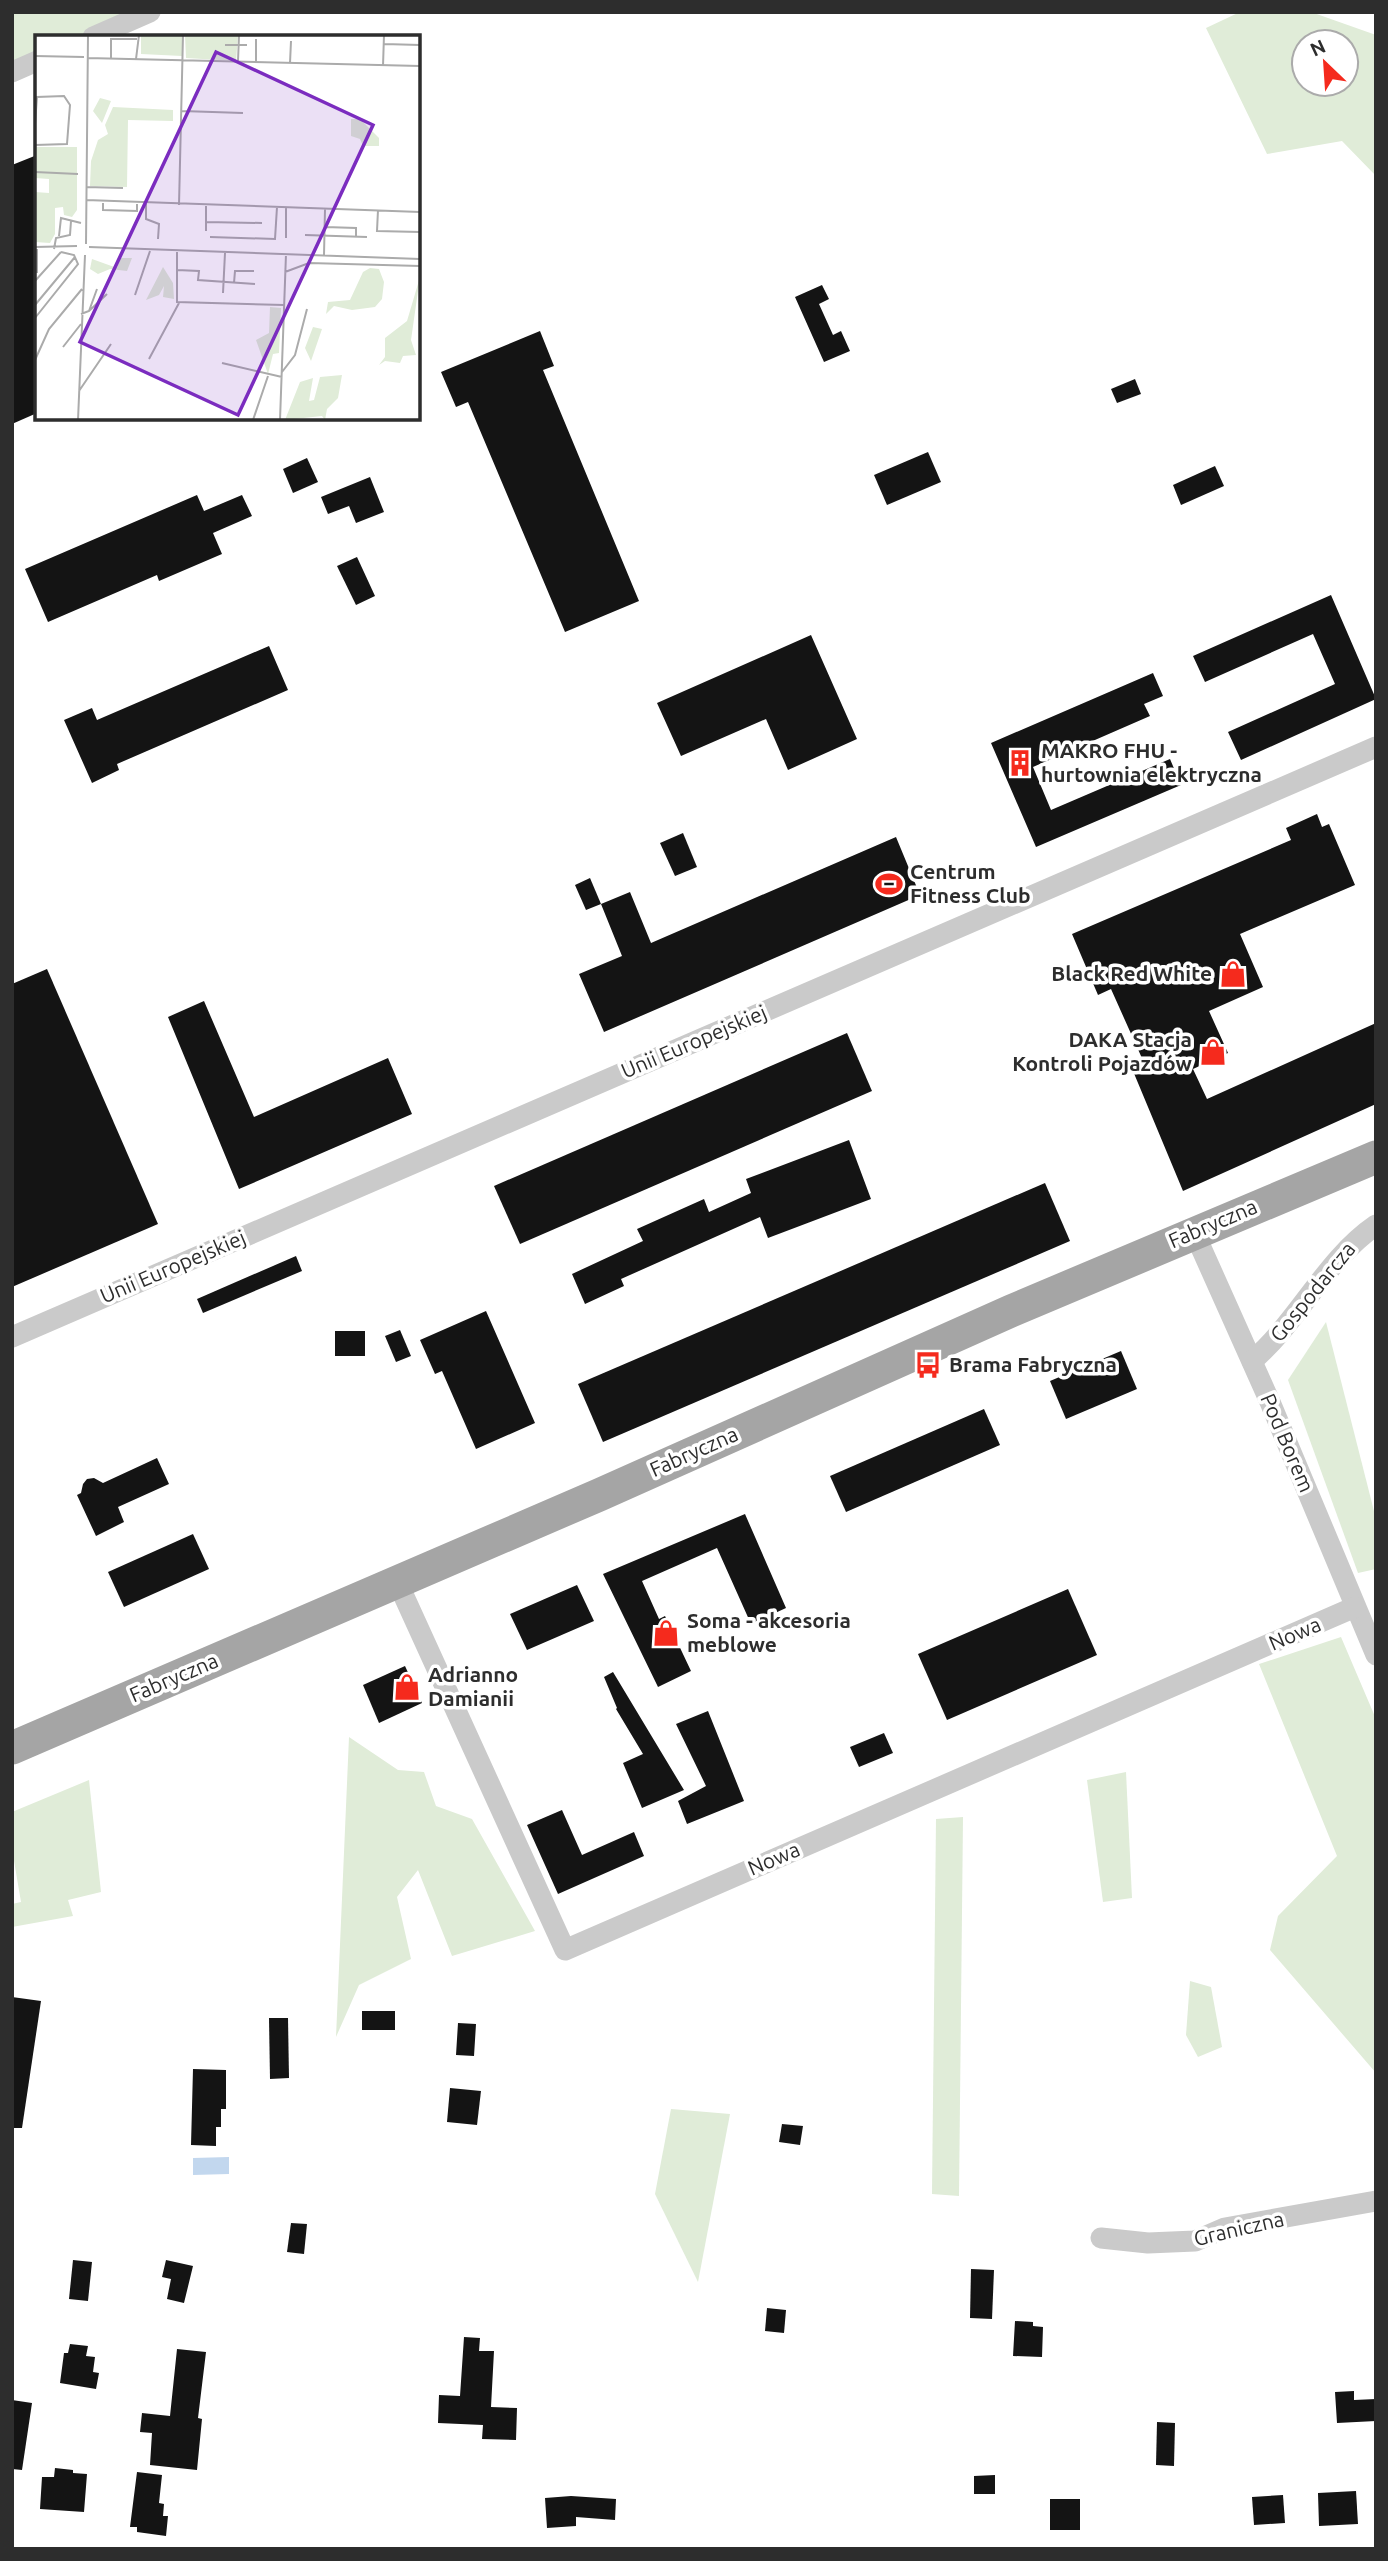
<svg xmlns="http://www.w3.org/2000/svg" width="1388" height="2561" font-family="Ubuntu,sans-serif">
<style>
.green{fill:#e0ecd8;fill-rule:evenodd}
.water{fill:#c2d7ee}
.building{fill:#141414}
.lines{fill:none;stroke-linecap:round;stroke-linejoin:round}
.street{stroke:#cacaca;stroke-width:21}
.primary{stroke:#a5a5a5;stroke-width:33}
.labels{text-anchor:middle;stroke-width:7;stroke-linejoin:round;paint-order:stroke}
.poi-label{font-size:21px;font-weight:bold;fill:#2d2d2d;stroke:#fff;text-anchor:start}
.street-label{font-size:21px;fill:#2d2d2d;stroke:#fff}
.inset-road{fill:none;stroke:#ababab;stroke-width:2}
.view{fill:#7b2cbf;fill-opacity:0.15;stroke:#7b2cbf;stroke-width:3.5}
.inset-edge{fill:none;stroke:#2d2d2d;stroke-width:3.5}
</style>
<rect width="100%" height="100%" fill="#fff"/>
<g class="green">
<polygon points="12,12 136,12 78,37 37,37 37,54 12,64"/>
<path d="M1240 12H1311L1376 35V176L1342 141 1267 154 1206 28ZM1304 42H1346V84H1304Z"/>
<polygon points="1326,1322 1376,1519 1376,1569 1358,1573 1288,1380"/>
<polygon points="1341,1637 1376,1719 1376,2073 1270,1950 1278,1916 1337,1856 1259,1664"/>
<polygon points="349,1737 398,1770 424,1772 436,1806 472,1819 535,1931 452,1956 418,1870 397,1897 411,1959 359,1985 336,2037"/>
<polygon points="1126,1772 1132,1898 1103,1902 1087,1780"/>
<polygon points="89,1780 101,1892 68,1900 73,1916 12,1927 12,1904 21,1902 12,1849 12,1812"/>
<polygon points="963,1817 959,2196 932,2194 936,1819"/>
<polygon points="1190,1981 1211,1987 1222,2047 1198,2057 1186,2035"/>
<polygon points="671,2109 730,2114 698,2282 655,2194"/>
</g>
<polygon class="water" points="229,2157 229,2174 193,2175 193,2158"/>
<g class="building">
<polygon points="37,155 37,413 12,424 12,165"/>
<polygon points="822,285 829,299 819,304 833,335 841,331 850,351 824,362 795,297"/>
<polygon points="540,331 554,366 543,370 639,601 565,632 468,402 456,407 441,372"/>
<polygon points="1135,379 1141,394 1117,403 1111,389"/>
<polygon points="928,452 941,482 887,505 874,475"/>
<polygon points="307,458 318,482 293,493 283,469"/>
<polygon points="1215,466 1224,486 1181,505 1173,485"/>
<polygon points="370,477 384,512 356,523 349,506 328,514 321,497"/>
<polygon points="197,495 204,511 242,495 252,516 213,533 222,554 159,581 157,575 48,622 25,569"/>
<polygon points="357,557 375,596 356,605 337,566"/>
<polygon points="1331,595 1376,699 1241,760 1228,732 1335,684 1313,634 1205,682 1193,656"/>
<polygon points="811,635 857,739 788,770 766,719 681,756 657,703"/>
<polygon points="269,646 288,690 117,764 119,770 92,783 64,720 92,708 97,720"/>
<polygon points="1153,673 1163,696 1144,704 1150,716 1033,767 1051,810 1170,759 1181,785 1036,847 991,743"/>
<polygon points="1317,814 1322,827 1329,824 1355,885 1240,934 1263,987 1209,1011 1228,1053 1193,1069 1207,1099 1376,1023 1376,1104 1183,1191 1133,1071 1145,1065 1111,989 1098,995 1072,934 1291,840 1286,828"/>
<polygon points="683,833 697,867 675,876 660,843"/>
<polygon points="896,837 920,895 604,1032 579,974 622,956 601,904 630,892 651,943"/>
<polygon points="590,878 601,904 586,910 575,885"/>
<polygon points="47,969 158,1224 12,1287 12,984"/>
<polygon points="204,1001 254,1117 388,1058 412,1114 239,1189 168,1017"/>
<polygon points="847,1033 872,1091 520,1244 494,1186"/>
<polygon points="849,1140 871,1199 768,1238 760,1217 621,1279 624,1286 585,1304 572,1274 643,1241 637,1229 704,1199 709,1212 751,1193 746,1179"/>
<polygon points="1045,1183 1070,1241 603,1442 578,1384"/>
<polygon points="296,1256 302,1271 203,1313 197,1299"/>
<polygon points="486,1311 535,1423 476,1449 442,1371 435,1374 420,1340"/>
<polygon points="400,1330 411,1356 396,1362 385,1336"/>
<rect x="335" y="1331" width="30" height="25"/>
<polygon points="1121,1351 1137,1389 1066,1419 1050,1381"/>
<polygon points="984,1409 1000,1445 846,1512 830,1476"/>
<polygon points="157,1458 169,1484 118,1507 124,1522 96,1536 77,1495 81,1493 83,1484 87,1479 94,1478 103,1483"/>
<polygon points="745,1514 786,1608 751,1624 717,1548 642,1581 659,1619 665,1616 691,1671 658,1687 603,1574"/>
<polygon points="193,1534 209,1569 124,1607 108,1572"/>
<polygon points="577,1585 594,1621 527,1650 510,1614"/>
<polygon points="1068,1589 1097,1655 947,1720 918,1654"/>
<polygon points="405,1666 422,1703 379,1723 363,1685"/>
<polygon points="613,1672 684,1790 642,1808 623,1763 643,1754 616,1709 617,1708 604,1677"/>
<polygon points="708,1711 744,1801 687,1824 678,1801 706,1786 676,1724"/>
<polygon points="884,1733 893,1753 859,1767 850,1747"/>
<polygon points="562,1810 582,1855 634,1832 644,1856 558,1894 527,1825"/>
<polygon points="12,1997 41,2001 22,2128 12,2128"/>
<rect x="362" y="2011" width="33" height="19"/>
<polygon points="269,2018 288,2018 289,2078 270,2079"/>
<polygon points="458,2023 476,2024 474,2056 456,2055"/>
<polygon points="193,2069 226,2070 226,2109 221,2109 221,2127 216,2127 216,2146 191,2145"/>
<polygon points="450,2088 481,2091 477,2125 447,2122"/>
<polygon points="782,2124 803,2126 800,2145 779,2142"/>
<polygon points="291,2223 307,2224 304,2254 287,2252"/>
<polygon points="73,2260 92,2262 88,2301 69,2299"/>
<polygon points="166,2260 193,2266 184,2303 167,2299 171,2279 162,2277"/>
<polygon points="971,2269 994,2270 992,2319 970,2318"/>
<polygon points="767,2308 786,2310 784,2333 765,2331"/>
<polygon points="1015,2321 1033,2322 1033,2326 1043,2327 1042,2357 1013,2356"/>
<polygon points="464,2337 480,2338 479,2351 494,2351 491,2407 517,2408 516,2440 482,2439 483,2425 438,2423 439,2395 460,2396"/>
<polygon points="70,2344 88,2346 86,2356 95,2357 93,2372 99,2373 96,2389 60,2383 64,2353 68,2353"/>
<polygon points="177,2349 206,2352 198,2418 202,2419 197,2470 150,2465 152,2433 140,2432 142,2413 170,2416"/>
<polygon points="1354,2391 1354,2400 1376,2399 1376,2421 1337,2423 1335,2392"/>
<polygon points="12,2400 32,2403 22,2470 12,2469"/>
<polygon points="1157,2422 1175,2423 1174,2466 1156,2465"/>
<polygon points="55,2468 73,2470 73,2473 87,2474 84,2512 40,2509 42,2477 54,2477"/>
<polygon points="137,2472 162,2475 159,2503 164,2504 163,2516 168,2516 166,2536 137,2532 137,2527 130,2527"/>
<polygon points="995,2475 995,2494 974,2494 974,2476"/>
<polygon points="1356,2491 1358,2524 1319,2526 1318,2493"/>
<polygon points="1283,2495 1285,2523 1254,2525 1252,2497"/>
<polygon points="571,2496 616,2499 615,2520 576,2517 576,2526 547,2528 545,2498"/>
<rect x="1050" y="2499" width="30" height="31"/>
</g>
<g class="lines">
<g class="street">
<polyline points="93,37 150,12"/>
<polyline points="12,72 37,61"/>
<polyline points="1194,1232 1270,1402 1376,1655"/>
<polyline points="12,1337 1376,747"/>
<path d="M1252 1361C1299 1321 1325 1260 1376 1225"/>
<polyline points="397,1581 565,1950 1355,1607"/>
<polyline points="1101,2238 1148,2243 1195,2241 1225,2228 1376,2201"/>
</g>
<polyline class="primary" points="12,1748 599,1495 1011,1311 1376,1157"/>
</g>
<defs>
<symbol id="building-bare" viewBox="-9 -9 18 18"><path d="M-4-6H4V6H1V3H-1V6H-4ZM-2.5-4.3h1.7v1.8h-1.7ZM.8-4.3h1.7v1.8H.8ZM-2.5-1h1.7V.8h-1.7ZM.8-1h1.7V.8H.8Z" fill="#f52a1d" stroke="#fff" stroke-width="2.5" paint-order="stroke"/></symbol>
<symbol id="stadium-bare" viewBox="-9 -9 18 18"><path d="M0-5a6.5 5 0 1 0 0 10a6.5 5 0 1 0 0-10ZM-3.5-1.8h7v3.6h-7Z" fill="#f52a1d" stroke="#fff" stroke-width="2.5" paint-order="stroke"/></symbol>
<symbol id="shop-bare" viewBox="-9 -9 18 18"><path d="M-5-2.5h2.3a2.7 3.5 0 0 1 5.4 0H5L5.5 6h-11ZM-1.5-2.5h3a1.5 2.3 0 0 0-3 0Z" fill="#f52a1d" stroke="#fff" stroke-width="2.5" paint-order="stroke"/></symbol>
<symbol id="bus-bare" viewBox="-9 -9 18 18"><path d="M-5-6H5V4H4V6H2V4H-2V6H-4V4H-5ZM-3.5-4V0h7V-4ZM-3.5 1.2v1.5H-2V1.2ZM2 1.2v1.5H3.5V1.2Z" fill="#f52a1d" stroke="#fff" stroke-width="2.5" paint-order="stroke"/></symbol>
</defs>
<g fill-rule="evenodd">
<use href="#building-bare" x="1001" y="744" width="38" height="38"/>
<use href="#stadium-bare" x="870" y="865" width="38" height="38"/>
<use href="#shop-bare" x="1214" y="955" width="38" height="38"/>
<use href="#shop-bare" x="1194" y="1033" width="38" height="38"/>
<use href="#bus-bare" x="909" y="1346" width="38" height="38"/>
<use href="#shop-bare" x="647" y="1614" width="38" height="38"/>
<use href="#shop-bare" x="388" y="1668" width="38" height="38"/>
</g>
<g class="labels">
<g class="poi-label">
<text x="1041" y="758">MAKRO FHU -<tspan x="1041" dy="24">hurtownia elektryczna</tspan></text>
<text x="910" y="879">Centrum<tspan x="910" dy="24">Fitness Club</tspan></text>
<text x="1212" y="981" text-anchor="end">Black Red White</text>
<text x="1192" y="1047" text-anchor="end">DAKA Stacja<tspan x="1192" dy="24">Kontroli Pojazdów</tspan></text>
<text x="949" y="1372">Brama Fabryczna</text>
<text x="687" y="1628">Soma - akcesoria<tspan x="687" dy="24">meblowe</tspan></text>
<text x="428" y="1682">Adrianno<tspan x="428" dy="24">Damianii</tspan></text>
</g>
<g class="street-label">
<text transform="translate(694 1042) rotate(-23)" y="7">Unii Europejskiej</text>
<text transform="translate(1213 1224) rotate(-23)" y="7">Fabryczna</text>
<text transform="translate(173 1267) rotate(-23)" y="7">Unii Europejskiej</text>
<text transform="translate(1313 1292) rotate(-51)" y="7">Gospodarcza</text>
<text transform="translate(1287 1443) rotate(67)" y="7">Pod Borem</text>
<text transform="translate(694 1452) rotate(-24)" y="7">Fabryczna</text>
<text transform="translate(1295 1634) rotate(-23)" y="7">Nowa</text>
<text transform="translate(174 1678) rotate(-23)" y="7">Fabryczna</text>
<text transform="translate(774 1859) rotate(-23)" y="7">Nowa</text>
<text transform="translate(1239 2229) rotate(-13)" y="7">Graniczna</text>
</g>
</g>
<g transform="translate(35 35)">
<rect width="385" height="385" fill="#fff"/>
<path d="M106 0H147V21L106 19ZM150 0H203L201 26 151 23ZM65 63 76 66 67 88 58 76ZM78 72 138 75V86L93 85 92 152 55 151 56 126 63 105 73 99 70 90ZM316 84H325L344 103V111H328L325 104 316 101ZM0 112H42V175L37 182 29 180 28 172 20 173V199L15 208 0 207V157L14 158V144L0 143ZM85 223H97L92 236 75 234 63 239 55 234 57 224 82 233ZM128 232 138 248 139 264 128 262 129 251 124 260 111 265ZM335 233 344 234 349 247 347 264 340 272 317 275 299 271 291 279 293 267 315 265 328 237ZM385 242 376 305 381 320 368 321 365 328 350 326 344 330 350 322V303L372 286ZM235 272 246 273 244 318 238 319 233 339 221 305 234 298ZM278 292 287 294 276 326 270 313ZM307 340 303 363 292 374 290 385 287 381 250 385 265 347 278 343 274 366 279 365 285 342Z" fill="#e0ecd8"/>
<path class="inset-road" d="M349 9 385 10M190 10H212M0 21 49 22M52 23 385 31M76 23V4H102M101 24 104 0M203 26 204 1M221 27V4M255 28 256 6M348 31 349 0M147 76 208 78M0 89 2 62 29 61 35 70 32 109 0 110M0 137 43 139M51 152 88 153M51 165 385 177M68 168V175L102 176V169M111 169V184L124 189 123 204M144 170 148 0M343 175 342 196 385 197M171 187 227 188M290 192 321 193V201M171 196V171M270 200 332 202M24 201 26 183 46 188M175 202 240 204 242 172M251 203V173M51 209 53 0M0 212 42 211M54 212 385 224M19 214 21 203 35 200 36 186M142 217V267L249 270M289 220 290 174M142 235 164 236 163 245 220 249M250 237 274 228 385 231M2 238V214M0 246 26 217M199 248 200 236H219M188 258 190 218M100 260 115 216M0 270 40 222M54 276 72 259M46 279 54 276 62 254M0 283 43 229 39 220 26 217M28 312 46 289M114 324 144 268M0 325 14 294 47 254M187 328 247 342M247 337 260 320 272 274M44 356 76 309M43 385 50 220M218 385 233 341M245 385 251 219"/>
<path class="view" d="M181 17 338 90 203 380 45 307Z"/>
<rect width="385" height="385" class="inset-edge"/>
</g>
<rect width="1388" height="2561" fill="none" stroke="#2d2d2d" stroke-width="28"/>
<g transform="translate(1325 63) rotate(335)"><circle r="33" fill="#ffffff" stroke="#ababab" stroke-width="2"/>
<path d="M0-5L12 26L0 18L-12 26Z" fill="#f52a1d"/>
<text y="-10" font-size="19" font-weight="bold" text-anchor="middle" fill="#2d2d2d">N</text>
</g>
</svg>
